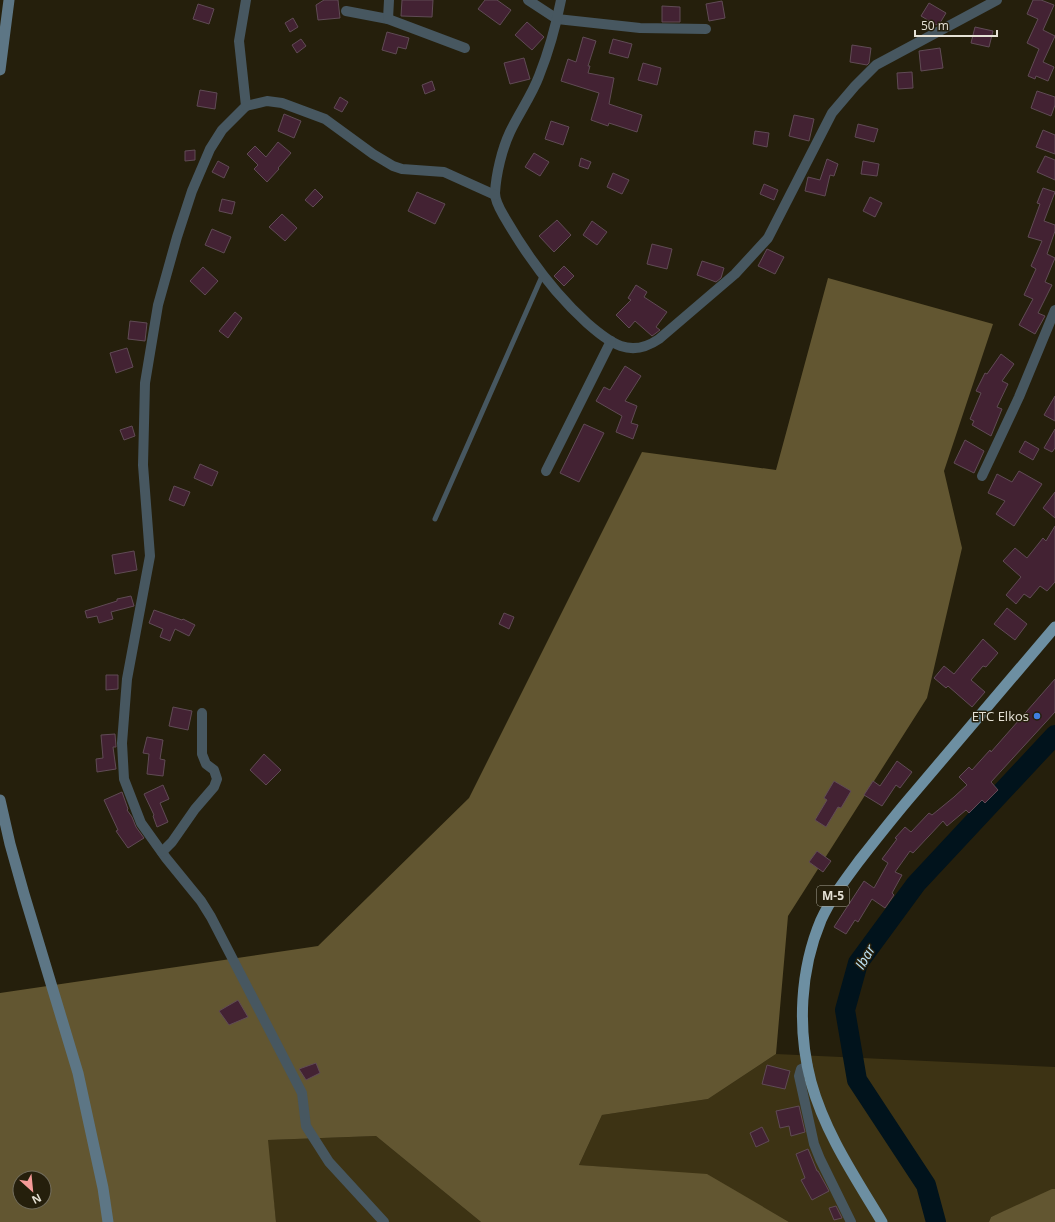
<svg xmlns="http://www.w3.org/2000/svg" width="1055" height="1222" font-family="'Open Sans',sans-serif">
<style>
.green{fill:#3d3314}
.forest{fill:#625631;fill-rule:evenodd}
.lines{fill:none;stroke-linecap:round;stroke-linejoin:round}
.river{stroke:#01131c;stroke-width:20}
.building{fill:#432233;stroke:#604b55}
.service{stroke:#475760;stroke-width:5}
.minor{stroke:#475760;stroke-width:10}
.secondary{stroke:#5d7685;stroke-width:11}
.primary{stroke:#6d8fa2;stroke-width:11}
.shop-dot{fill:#3f7fe0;stroke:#251f0c;stroke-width:1.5}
.labels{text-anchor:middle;stroke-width:3;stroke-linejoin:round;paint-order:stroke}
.shield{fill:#251f0c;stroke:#aba799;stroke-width:1}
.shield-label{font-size:12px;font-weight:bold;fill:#e5e1d5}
.poi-label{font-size:13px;fill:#e5e1d5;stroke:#251f0c;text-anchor:end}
.water-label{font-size:14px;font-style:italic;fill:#bee6fb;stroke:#251f0c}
</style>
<rect width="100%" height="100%" fill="#251f0c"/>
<g class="green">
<polygon points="776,1054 1055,1067 1055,1189 991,1217 989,1222 789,1222 707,1175 579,1165 602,1115 708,1099"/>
<polygon points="376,1136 481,1222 276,1222 267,1140"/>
</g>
<g class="forest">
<path d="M828 278 993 324 944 471 962 548 927 698 788 916 776 1054 708 1099 602 1115 579 1165 707 1174 789 1222H481L376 1136 268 1140 276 1222H0V993L318 946 469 798 642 452 776 470ZM20 1178H44V1202H20Z"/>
<polygon points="1052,1189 1055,1189 1055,1222 989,1222 991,1217"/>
</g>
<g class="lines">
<polyline class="river" points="936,1222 926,1185 857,1080 845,1010 858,963 916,884 1055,735"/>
</g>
<g class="building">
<polygon points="324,0 338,0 340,18 318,20 316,5"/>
<polygon points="402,0 433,0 432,17 401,16"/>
<polygon points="485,0 497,0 511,10 500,25 478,9"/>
<polygon points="1033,0 1041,0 1054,5 1043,30 1055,36 1043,62 1054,67 1048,81 1036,76 1035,79 1028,76 1039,49 1027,43 1038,19 1027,14"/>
<polygon points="722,1 725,18 709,21 706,4"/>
<polygon points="929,3 946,13 940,23 936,25 921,16"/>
<polygon points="198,4 214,9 209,24 193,19"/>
<polygon points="662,6 680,7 680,22 662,22"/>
<polygon points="293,18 298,27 290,32 285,23"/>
<polygon points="527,22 544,37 532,50 515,35"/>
<polygon points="975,27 993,31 989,47 971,43"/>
<polygon points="387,32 409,38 406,49 398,47 396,54 382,50"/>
<polygon points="583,37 596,41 588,66 590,66 588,73 614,78 609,104 642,115 637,132 609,123 608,126 591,120 599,93 561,81 568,59 576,62"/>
<polygon points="301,39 306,46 297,53 292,45"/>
<polygon points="613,39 632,44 628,58 609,53"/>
<polygon points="852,45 871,48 869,63 867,65 850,62"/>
<polygon points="940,48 943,68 921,71 919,51"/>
<polygon points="524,58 530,79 510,84 504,63"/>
<polygon points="643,63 661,68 657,85 638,80"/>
<polygon points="912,72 913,88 898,89 897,73"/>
<polygon points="432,81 435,90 425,94 422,85"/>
<polygon points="200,90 217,93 215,109 197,106"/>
<polygon points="1037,91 1055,97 1055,105 1051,116 1031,108"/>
<polygon points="340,97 348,102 342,112 334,108"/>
<polygon points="284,114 301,121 294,138 278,131"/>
<polygon points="794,115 814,119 809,141 789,136"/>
<polygon points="551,121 569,127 563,145 545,139"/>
<polygon points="858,124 878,129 874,142 855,137"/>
<polygon points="1043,130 1055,135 1055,154 1036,147"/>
<polygon points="755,131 769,133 767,147 753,144"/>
<polygon points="278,142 291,153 278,168 279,169 267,182 254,169 258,165 247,154 255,146 266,157"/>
<polygon points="195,150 195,160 185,161 185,151"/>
<polygon points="534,153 549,162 540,176 525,167"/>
<polygon points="1045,156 1055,160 1055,180 1037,172"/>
<polygon points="581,158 591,162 588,169 579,166"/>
<polygon points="827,159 838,164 834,176 830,175 825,196 805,191 808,177 820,180"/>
<polygon points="218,161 229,167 224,178 212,172"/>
<polygon points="863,161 879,164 877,176 861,174"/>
<polygon points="613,173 629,180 622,194 607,187"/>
<polygon points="764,184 778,190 774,200 760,194"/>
<polygon points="1043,188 1055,192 1044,221 1055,225 1055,231 1047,254 1055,258 1045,282 1052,285 1038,313 1045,316 1035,334 1019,325 1033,299 1024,295 1036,269 1031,266 1042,241 1028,237 1040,204 1037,203"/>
<polygon points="315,189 323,197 313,207 305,200"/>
<polygon points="417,192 445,204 435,224 408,211"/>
<polygon points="870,197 882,203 875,217 863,211"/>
<polygon points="222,199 235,202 232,214 219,211"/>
<polygon points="282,214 297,228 285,241 269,227"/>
<polygon points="557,220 571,235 554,252 539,236"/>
<polygon points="592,221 607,232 597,245 583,235"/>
<polygon points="212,229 231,237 224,253 205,245"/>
<polygon points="652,244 672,249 667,269 647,264"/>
<polygon points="767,249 784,257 775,274 758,266"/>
<polygon points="702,261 724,268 721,278 716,282 697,275"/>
<polygon points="564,266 574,276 564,286 554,276"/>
<polygon points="203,267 218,281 205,295 190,281"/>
<polygon points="636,285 647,292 644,297 667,312 656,327 660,330 652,336 635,321 629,328 616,315 631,300 628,298"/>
<polygon points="235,312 242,318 228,338 219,331"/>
<polygon points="130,321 147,323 145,341 128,339"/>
<polygon points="127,348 133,367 116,373 110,353"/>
<polygon points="1001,354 1014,364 1002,381 1008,384 997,407 1002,409 991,436 972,425 974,421 970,419 981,393 976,391 985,373 987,374"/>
<polygon points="625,366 641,376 625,401 637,406 631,423 638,425 633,439 616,432 622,416 596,401 604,387 610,390"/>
<polygon points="1055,396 1055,421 1044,415"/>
<polygon points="584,424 604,433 579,482 560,473"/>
<polygon points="132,426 135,436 124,440 120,430"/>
<polygon points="1055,429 1055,448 1052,452 1044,448"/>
<polygon points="965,440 984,451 974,473 954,463"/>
<polygon points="1025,441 1039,449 1033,460 1019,452"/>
<polygon points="200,464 218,472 212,486 194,478"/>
<polygon points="1019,471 1042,484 1014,526 996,514 1005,501 988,493 997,474 1012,482"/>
<polygon points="174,486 190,492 184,506 169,500"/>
<polygon points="1055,492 1055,518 1043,508"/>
<polygon points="1055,526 1055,582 1047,591 1040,586 1030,598 1024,594 1016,604 1006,595 1021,577 1003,561 1015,548 1027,558 1043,538 1046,541"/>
<polygon points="134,551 137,570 115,574 112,555"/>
<polygon points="131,596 134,606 111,612 113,619 99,623 97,616 87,618 85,611 117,601 117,599"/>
<polygon points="1007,608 1027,624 1015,640 994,624"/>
<polygon points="154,610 182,620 183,619 195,625 189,636 175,629 170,641 160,637 163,629 149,623"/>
<polygon points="504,613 514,617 509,629 499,624"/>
<polygon points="983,639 998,653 986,667 983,666 971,680 985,692 972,707 948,686 946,688 934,678 944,666 954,674"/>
<polygon points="106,675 118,675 118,689 106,690"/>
<polygon points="1055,679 1055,712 991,782 998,790 985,803 982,800 969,813 966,810 947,826 943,821 913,853 910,851 895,872 902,875 892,893 894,895 885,908 872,899 858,922 855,920 846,934 834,927 864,881 874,888 888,863 882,859 897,839 895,838 905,827 911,832 929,813 932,815 954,797 967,785 959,777 969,767 972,770 990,750 991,752"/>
<polygon points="173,707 192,711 188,730 169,726"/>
<polygon points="115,734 116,747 113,747 116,769 97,772 96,759 103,758 101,735"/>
<polygon points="147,737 163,740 160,759 165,760 163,776 147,774 149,754 143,753"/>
<polygon points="264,754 281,770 266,785 250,770"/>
<polygon points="897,761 912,772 900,788 896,785 882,806 864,795 873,781 880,786"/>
<polygon points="834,781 851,791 841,808 838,807 826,827 815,820 827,800 824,798"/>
<polygon points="163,785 169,799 160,803 168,822 157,827 153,816 154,815 144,794"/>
<polygon points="122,792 128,809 127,810 132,817 136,827 144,838 128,848 116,831 118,830 104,800"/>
<polygon points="817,851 831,861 823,872 809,862"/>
<polygon points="238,1000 248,1017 229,1025 219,1011"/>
<polygon points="316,1063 320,1073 306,1080 299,1069"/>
<polygon points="767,1065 790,1071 785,1089 762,1084"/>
<polygon points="799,1106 805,1132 791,1136 789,1126 780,1128 776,1111"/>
<polygon points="762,1127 769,1141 756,1147 750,1133"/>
<polygon points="808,1149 817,1171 818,1171 829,1191 812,1200 801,1180 805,1178 796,1154"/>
<polygon points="836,1206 842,1218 834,1220 829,1208"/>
</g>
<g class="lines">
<polyline class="service" points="435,519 543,274"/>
<g class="minor">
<polyline points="246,0 239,41 246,106 222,130 210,149 192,191 177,237 158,305 145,383 143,465 150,556 127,679 122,743 124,779 141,823 166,858 201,901 211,917 302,1093 306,1126 329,1162 384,1222"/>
<polyline points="528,0 557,19 640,28 706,29"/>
<path d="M561 0C556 25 549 51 539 76 532 95 519 113 510 132 502 149 496 174 495 193 495 202 501 211 505 218 527 256 555 294 587 323 610 343 630 359 659 339L735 274 768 238 832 113 855 86 876 65 997 0"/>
<polyline points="346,11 388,19 465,48"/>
<polyline points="388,19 389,0"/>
<polyline points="246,106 267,101 282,103 325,119 373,154 393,166 402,169 444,172 495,195"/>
<polyline points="546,471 611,341"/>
<polyline points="982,476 1019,397 1055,310"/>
<polyline points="162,852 172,842 195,809 214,787 217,779 214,770 206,764 202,754 202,713"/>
<polyline points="808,1066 801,1069 799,1076 814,1144 820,1159 851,1222"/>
</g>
<g class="secondary">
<polyline points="0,70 9,0"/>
<polyline points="0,800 10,844 24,894 78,1073 103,1188 108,1222"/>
</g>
<path class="primary" d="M882 1222C855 1177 825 1133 811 1082 797 1029 800 970 821 920 831 898 845 880 859 861 877 838 895 815 914 793 961 737 1008 682 1055 627"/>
</g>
<circle class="shop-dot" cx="1037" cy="716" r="4"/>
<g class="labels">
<rect class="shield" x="817" y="886" width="32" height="20" rx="3"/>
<g class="shield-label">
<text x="833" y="900">M-5</text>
</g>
<g class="poi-label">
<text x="1029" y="721">ETC Elkos</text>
</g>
<g class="water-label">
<text transform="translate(865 957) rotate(-60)" y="5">Ibar</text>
</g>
</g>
<g transform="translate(32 1190) rotate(153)"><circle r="19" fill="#251f0c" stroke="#726d5c"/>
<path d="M0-3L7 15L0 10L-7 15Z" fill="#f59b99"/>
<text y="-6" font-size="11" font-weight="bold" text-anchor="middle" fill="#e5e1d5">N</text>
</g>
<path d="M915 30v6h82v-6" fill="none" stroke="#e5e1d5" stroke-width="2"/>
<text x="921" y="30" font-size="12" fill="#e5e1d5" stroke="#251f0c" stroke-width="3" paint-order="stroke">50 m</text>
</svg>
